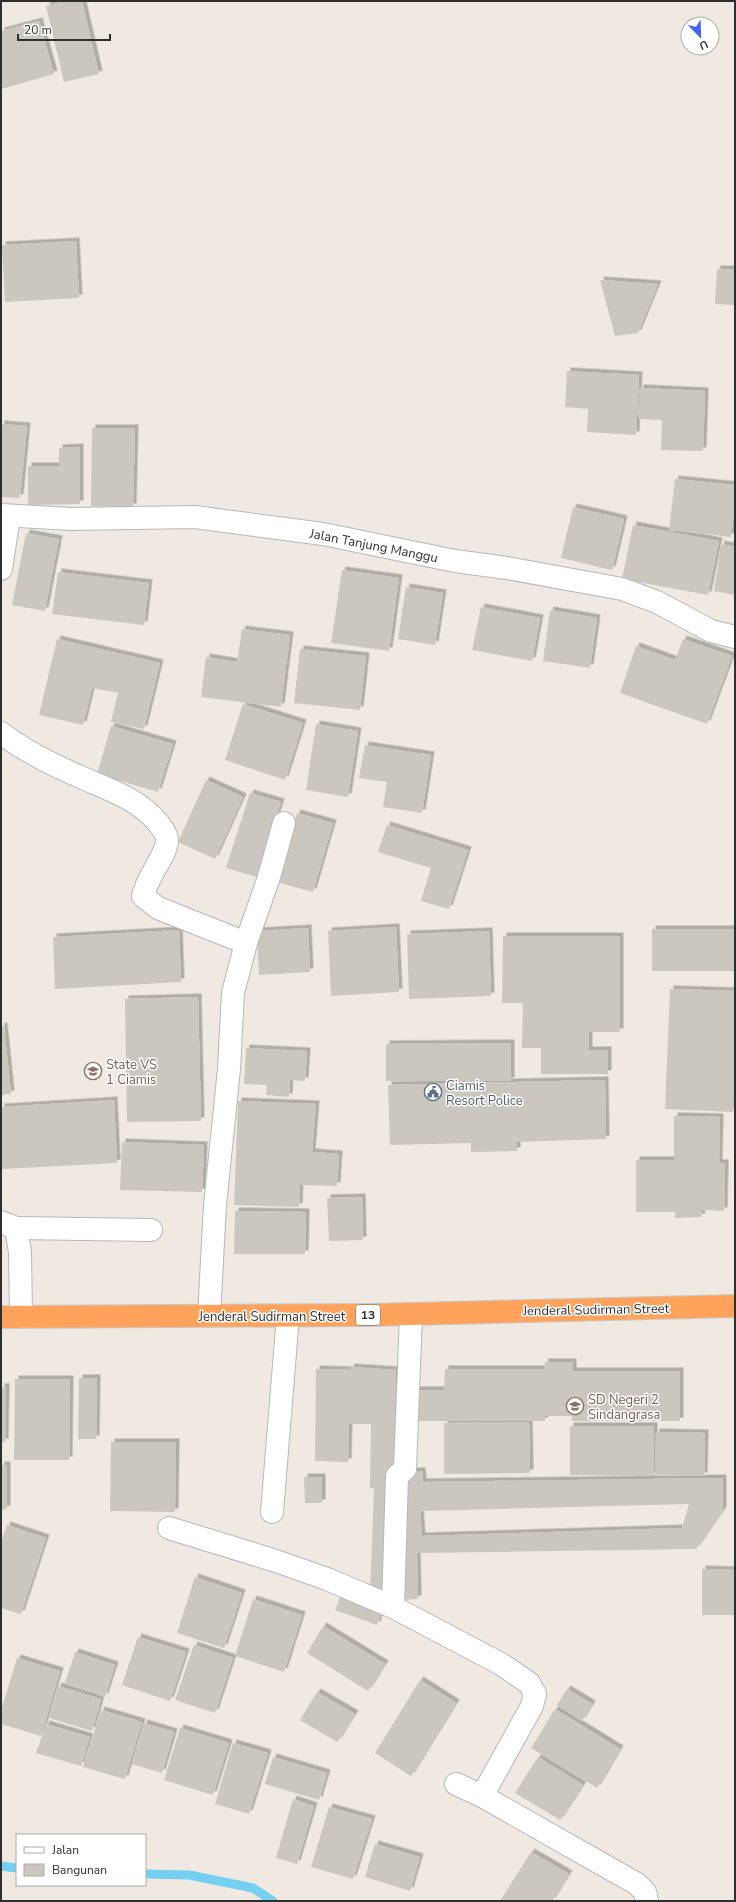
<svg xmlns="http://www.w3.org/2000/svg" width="736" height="1902" font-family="'Nunito Sans',sans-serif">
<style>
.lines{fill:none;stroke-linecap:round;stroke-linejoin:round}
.stream{stroke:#75cff0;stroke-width:9}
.building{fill:#cbc7bf;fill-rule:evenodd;filter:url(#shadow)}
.minor-casing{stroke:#b4b7c1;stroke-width:24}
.highway-casing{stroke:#c9c9c9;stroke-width:24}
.minor{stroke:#fff;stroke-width:22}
.highway{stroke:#ffa35c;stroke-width:22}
.labels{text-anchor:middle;stroke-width:3;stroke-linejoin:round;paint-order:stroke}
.shield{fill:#fff;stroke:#6d6d6d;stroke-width:1}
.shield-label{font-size:12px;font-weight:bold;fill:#2e2e2e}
.street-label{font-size:13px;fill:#2e2e2e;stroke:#fff}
.education-label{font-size:13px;fill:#785e54;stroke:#fff;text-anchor:start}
.service-label{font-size:13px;fill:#4e5e75;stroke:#fff;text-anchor:start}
</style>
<defs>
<filter id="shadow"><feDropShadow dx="3.5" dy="-3.5" stdDeviation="0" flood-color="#0004"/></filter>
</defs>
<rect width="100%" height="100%" fill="#efe9e1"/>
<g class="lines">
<g class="stream">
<polyline points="1,1866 17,1868"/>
<polyline points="145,1874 189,1875 253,1888 273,1901"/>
</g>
</g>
<g class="building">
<polygon points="65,1 82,1 99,74 64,82 46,6"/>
<polygon points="39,21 54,74 1,89 1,31"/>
<polygon points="76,241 79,298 5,302 2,245"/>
<polygon points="717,269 735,269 735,305 715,304"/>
<polygon points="600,280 658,284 638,333 615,336"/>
<polygon points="567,371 639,375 636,435 587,432 588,409 565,407"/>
<polygon points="640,388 705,391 703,451 661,450 662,420 638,419"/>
<polygon points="1,424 27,426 20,498 1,497"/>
<polygon points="92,428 135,428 133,507 91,506"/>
<polygon points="80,447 80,504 28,505 28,466 59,466 59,448"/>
<polygon points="675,479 735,485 735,504 731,537 669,530"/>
<polygon points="573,507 624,519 612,570 561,558"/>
<polygon points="633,525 719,541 708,595 622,579"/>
<polygon points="26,533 59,539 45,611 12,605"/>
<polygon points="721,544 735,547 735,595 714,591"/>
<polygon points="342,570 399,578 389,651 331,643"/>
<polygon points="58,572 149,583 144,625 52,614"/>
<polygon points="406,587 443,593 435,645 398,639"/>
<polygon points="481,607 540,618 532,661 472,650"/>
<polygon points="550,610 597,618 590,668 543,661"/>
<polygon points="242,629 290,635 281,707 201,697 206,657 237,662"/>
<polygon points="57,639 160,663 144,729 111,722 118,693 92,688 83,725 39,715"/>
<polygon points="683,639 732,656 707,724 620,693 636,646 675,660"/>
<polygon points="300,649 366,656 360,710 294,703"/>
<polygon points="243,704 303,723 285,780 225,760"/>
<polygon points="316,724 358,731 348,797 306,790"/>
<polygon points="111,726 173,744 158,792 97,774"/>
<polygon points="365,745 431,755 422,813 383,807 387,782 359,778"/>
<polygon points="206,780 243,797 215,859 178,842"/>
<polygon points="250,793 281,802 257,877 226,868"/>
<polygon points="297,813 333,823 313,892 277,882"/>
<polygon points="387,825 468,850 449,909 421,901 431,868 378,852"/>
<polygon points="396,927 399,992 331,996 328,931"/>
<polygon points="308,928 310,972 259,975 257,931"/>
<rect x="652" y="929" width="83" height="42"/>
<polygon points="179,930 181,982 55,989 53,937"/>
<polygon points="489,931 491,996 409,999 407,934"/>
<polygon points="503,936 620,936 620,1032 589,1032 589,1050 608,1050 608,1074 541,1074 541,1048 522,1048 523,1003 502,1003"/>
<polygon points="670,989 735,991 733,1112 665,1109"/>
<polygon points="198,997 201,1121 127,1122 125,999"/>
<polygon points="1,1026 4,1026 11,1094 1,1095"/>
<polygon points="511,1043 511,1081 386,1081 386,1044"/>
<polygon points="246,1048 307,1051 305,1081 290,1080 289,1097 266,1095 267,1085 244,1084"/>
<polygon points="605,1080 606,1139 517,1142 517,1151 471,1152 471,1143 390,1145 388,1085"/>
<polygon points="114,1100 117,1163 1,1169 1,1107"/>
<polygon points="238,1101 316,1104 312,1152 339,1154 337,1186 300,1185 299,1207 234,1205"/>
<polygon points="674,1116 720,1117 719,1163 725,1163 724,1211 701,1210 702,1217 675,1218 675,1212 636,1212 636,1160 674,1160"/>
<polygon points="122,1142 204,1145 202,1192 120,1190"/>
<polygon points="362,1197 363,1240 329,1241 327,1198"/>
<polygon points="235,1211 306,1212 305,1254 234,1254"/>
<polygon points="545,1362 573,1362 573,1371 680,1371 680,1421 572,1421 572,1416 545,1416 545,1421 414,1421 415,1390 444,1390 445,1369 544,1369"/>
<polygon points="350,1367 396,1370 391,1596 370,1595 374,1488 370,1488 371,1424 349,1424 348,1462 315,1461 316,1369 351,1370"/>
<polygon points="79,1378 97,1378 96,1439 78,1439"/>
<polygon points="15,1379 70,1379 69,1460 14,1460"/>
<polygon points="1,1387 6,1387 5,1442 1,1442"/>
<polygon points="529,1422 530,1473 444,1474 444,1423"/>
<polygon points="570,1426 654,1426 654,1476 570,1475"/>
<polygon points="656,1432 705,1433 704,1476 655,1475"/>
<polygon points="111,1442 176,1442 175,1512 110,1511"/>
<polygon points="1,1465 7,1465 7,1509 1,1510"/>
<path d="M397 1471H422L423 1482 723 1478V1510L696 1549 417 1553 418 1599 402 1600ZM689 1504 682 1528 422 1536 420 1511Z"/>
<polygon points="304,1477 322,1477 322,1503 305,1503"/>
<polygon points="7,1525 46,1538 21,1614 1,1608 1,1543"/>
<polygon points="702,1569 735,1570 735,1615 702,1615"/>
<polygon points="195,1577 242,1593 224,1648 177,1633"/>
<polygon points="342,1592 383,1606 377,1625 335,1610"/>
<polygon points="253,1599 302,1615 284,1672 235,1656"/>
<polygon points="323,1626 385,1664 368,1691 307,1653"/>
<polygon points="138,1637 186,1652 170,1701 122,1685"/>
<polygon points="194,1645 233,1658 215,1713 175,1700"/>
<polygon points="75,1652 115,1665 105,1697 65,1683"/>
<polygon points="17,1658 60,1671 41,1736 1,1724 1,1711"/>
<polygon points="420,1680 456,1703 411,1776 375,1753"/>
<polygon points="58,1686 101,1699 92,1731 49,1718"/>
<polygon points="567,1689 592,1704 582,1721 557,1705"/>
<polygon points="317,1692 355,1714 337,1742 300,1720"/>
<polygon points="555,1709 620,1749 597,1788 531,1748"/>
<polygon points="101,1710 142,1722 125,1779 83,1767"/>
<polygon points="144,1723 174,1732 162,1773 132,1764"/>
<polygon points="46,1724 90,1737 81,1766 36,1753"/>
<polygon points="180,1728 229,1743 213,1795 164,1780"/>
<polygon points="233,1743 268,1753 249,1814 215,1804"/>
<polygon points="273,1757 327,1773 319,1800 265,1784"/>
<polygon points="538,1757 583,1785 560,1820 515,1793"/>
<polygon points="293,1799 314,1806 297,1864 276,1858"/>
<polygon points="329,1807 372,1819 353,1879 311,1867"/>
<polygon points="375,1844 420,1857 410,1891 365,1877"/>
<polygon points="531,1852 569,1874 552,1901 500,1901"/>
</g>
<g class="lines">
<defs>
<g id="minor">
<polyline points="1,515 71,519 195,517 323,534 455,561 507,568 622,589 657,602 711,631 735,637"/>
<polyline points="1,569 9,516"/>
<path d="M1 733C23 750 51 764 76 775 106 789 137 797 159 824 162 828 167 834 167 840 167 855 146 878 143 896L158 908 246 943"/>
<polyline points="1,1222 16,1228 20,1252 21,1317"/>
<polyline points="16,1228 151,1230"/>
<polyline points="209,1316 215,1205 229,1069 233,993 246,943 269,877 284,823"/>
<polyline points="272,1512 288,1316"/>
<polyline points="169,1528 276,1561 327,1579 393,1607 501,1664 529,1683 535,1694 532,1706 482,1796 637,1884 645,1892 647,1901"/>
<polyline points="393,1607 397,1476 405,1469 411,1314"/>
<polyline points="456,1784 482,1796"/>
</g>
<polyline id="highway" points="1,1317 369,1315 735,1306"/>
</defs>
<use href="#minor" class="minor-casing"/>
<use href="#highway" class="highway-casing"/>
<use href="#minor" class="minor"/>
<use href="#highway" class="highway"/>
</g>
<defs>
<symbol id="school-ring" viewBox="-11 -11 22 22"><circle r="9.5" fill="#fff" stroke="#8d6e63" stroke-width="1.5"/><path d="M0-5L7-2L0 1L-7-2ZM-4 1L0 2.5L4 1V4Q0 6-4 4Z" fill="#8d6e63"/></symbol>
<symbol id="civic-ring" viewBox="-11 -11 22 22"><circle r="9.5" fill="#fff" stroke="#5c6f8a" stroke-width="1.5"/><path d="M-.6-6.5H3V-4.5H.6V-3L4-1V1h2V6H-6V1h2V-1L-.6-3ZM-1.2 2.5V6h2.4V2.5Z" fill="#5c6f8a"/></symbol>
</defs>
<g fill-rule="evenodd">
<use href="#school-ring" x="83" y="1061" width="20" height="20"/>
<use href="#civic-ring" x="423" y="1082" width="20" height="20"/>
<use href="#school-ring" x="565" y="1396" width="20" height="20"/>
</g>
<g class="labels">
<rect class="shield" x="356" y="1305" width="24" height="20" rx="3"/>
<g class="shield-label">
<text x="368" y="1319">13</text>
</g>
<g class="street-label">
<text transform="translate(374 545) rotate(11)" y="5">Jalan Tanjung Manggu</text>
<text transform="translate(596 1309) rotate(-1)" y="5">Jenderal Sudirman Street</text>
<text x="272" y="1321">Jenderal Sudirman Street</text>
</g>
<g class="education-label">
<text x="106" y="1069">State VS<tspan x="106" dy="15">1 Ciamis</tspan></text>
<text x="588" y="1404">SD Negeri 2<tspan x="588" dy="15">Sindangrasa</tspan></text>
</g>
<g class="service-label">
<text x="446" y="1090">Ciamis<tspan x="446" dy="15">Resort Police</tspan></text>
</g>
</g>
<rect width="736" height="1902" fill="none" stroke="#2e2e2e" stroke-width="4"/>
<rect x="16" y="1834" width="130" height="52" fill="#ffffff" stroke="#ababab"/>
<rect x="24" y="1847" width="20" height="6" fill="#ffffff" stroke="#ababab"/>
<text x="52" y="1854" font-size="12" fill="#2e2e2e">Jalan</text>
<rect x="24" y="1864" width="20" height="12" fill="#cbc7bf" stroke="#ababab"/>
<text x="52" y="1874" font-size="12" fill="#2e2e2e">Bangunan</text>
<g transform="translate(700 36) rotate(157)"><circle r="19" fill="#ffffff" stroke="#ababab"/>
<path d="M0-3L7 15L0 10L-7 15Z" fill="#4264fb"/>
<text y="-6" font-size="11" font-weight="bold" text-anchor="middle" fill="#2e2e2e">U</text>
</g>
<path d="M18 34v6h92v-6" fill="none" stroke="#2e2e2e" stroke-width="2"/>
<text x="24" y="34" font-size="12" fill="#2e2e2e" stroke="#ffffff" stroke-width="3" paint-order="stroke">20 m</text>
</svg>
